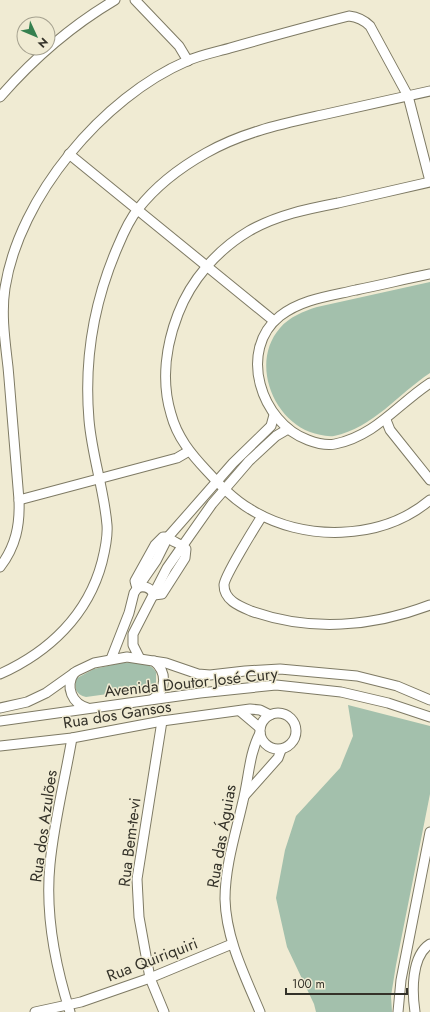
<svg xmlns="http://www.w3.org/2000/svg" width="430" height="1012" font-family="Jost,sans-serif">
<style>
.green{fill:#a3c0ac}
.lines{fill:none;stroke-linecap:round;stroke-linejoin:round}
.minor-casing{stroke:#7e7a64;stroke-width:11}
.minor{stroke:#fff;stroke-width:9}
.labels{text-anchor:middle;stroke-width:3;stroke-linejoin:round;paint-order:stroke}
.street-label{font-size:16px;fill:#343229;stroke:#f0ebd3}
</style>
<rect width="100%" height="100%" fill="#f0ebd3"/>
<g class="green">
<path d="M430 282V373C398 394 373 428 334 436 326 437 317 434 310 432 271 417 251 361 280 328 289 317 304 311 317 307Z"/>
<path d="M121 663C132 662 150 661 156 672V683L151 688 86 697C76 695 73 687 77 678L94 669Z"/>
<polygon points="348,705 430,726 430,794 396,965 391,996 392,1012 316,1012 314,1004 287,947 276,898 285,850 296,816 340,768 353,736"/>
</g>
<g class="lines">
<defs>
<g id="minor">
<polyline points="135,0 179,46 188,61"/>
<path d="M0 97C34 58 71 26 115 0"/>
<polyline points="69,154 274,321"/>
<path d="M430 182C399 189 369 196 338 203 307 209 277 215 249 231 217 250 191 280 178 314 166 345 161 381 171 414 177 437 191 454 207 471 220 485 233 499 250 509 303 542 381 541 430 500"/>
<path d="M430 274C405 279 381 285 356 290 330 296 302 299 280 316 237 350 261 423 308 440 316 443 326 446 335 444 375 436 398 404 430 383"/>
<polyline points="386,420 390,430 430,480"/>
<polyline points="19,500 177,458 189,451"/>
<path d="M262 516C255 527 224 577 224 585 224 600 239 606 251 611 310 632 372 627 430 605"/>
<path d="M0 567C16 546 20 525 19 500 15 455 12 411 8 367 5 341 1 314 5 288 19 197 103 97 187 61 200 55 216 52 230 48 269 37 309 26 349 16 358 17 364 20 370 26L408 96 430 181"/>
<path d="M136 585 135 581 155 545 163 537H168C173 543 181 543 186 549L185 558 162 594 154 595"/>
<path d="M137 588C145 585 151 588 154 595"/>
<polyline points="139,657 133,645 133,634 167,568 212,504 249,461 276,436 288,429"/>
<polyline points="111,659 129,613 134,593 156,561 168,537 233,463 271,426 274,415"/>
<path d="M74 673C65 687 72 704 88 708"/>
<path d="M0 674C49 652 88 615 102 562 105 550 108 537 107 525 104 489 92 456 89 420 84 361 94 301 118 246 123 234 129 220 138 209 156 186 181 167 206 153 243 132 282 124 322 115 358 107 394 99 430 91"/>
<path d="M153 699C167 689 167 672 154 661"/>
<polyline points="0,708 27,702 46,693 77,671 94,663 127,657 166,663 198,674 210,675 245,671 280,669 357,676 397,686 430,700"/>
<polyline points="240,711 260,728"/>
<circle cx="278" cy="731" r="18"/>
<polyline points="0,721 200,693 276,685 341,692 388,703 430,717"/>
<polyline points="162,721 137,879 139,917 150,978 164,1012"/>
<path d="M260 733C249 754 249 777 243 801 236 832 225 866 225 899 226 939 245 976 260 1012"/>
<polyline points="0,746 72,738 162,721 250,709 260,710 270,715"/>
<polyline points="245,795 278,758 281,750"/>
<polyline points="35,1012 81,1002 150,978 232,944"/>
<path d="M70 1012C55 965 45 914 50 864 54 822 65 779 72 738"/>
<polyline points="398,1012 401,980 430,832"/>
<path d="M415 1012C412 992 411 956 430 944"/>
</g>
</defs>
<use href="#minor" class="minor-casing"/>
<use href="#minor" class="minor"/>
</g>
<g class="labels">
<g class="street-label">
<text transform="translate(191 682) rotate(-6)" y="6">Avenida Doutor José Cury</text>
<text transform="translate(117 714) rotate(-9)" y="6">Rua dos Gansos</text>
<text transform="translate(43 826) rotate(-82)" y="6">Rua dos Azulões</text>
<text transform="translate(221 836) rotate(-80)" y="6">Rua das Águias</text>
<text transform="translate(129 842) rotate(-83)" y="6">Rua Bem-te-vi</text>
<text transform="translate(152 959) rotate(-21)" y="6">Rua Quiriquiri</text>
</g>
</g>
<g transform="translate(36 36) rotate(134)"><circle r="19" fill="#f0ebd3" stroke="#a5a18f"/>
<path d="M0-3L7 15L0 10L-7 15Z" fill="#35804f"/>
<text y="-6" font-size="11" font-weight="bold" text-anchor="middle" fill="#343229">N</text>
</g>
<path d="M286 988v6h121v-6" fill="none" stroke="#343229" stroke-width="2"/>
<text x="292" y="988" font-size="12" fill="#343229" stroke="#f0ebd3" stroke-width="3" paint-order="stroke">100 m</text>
</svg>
